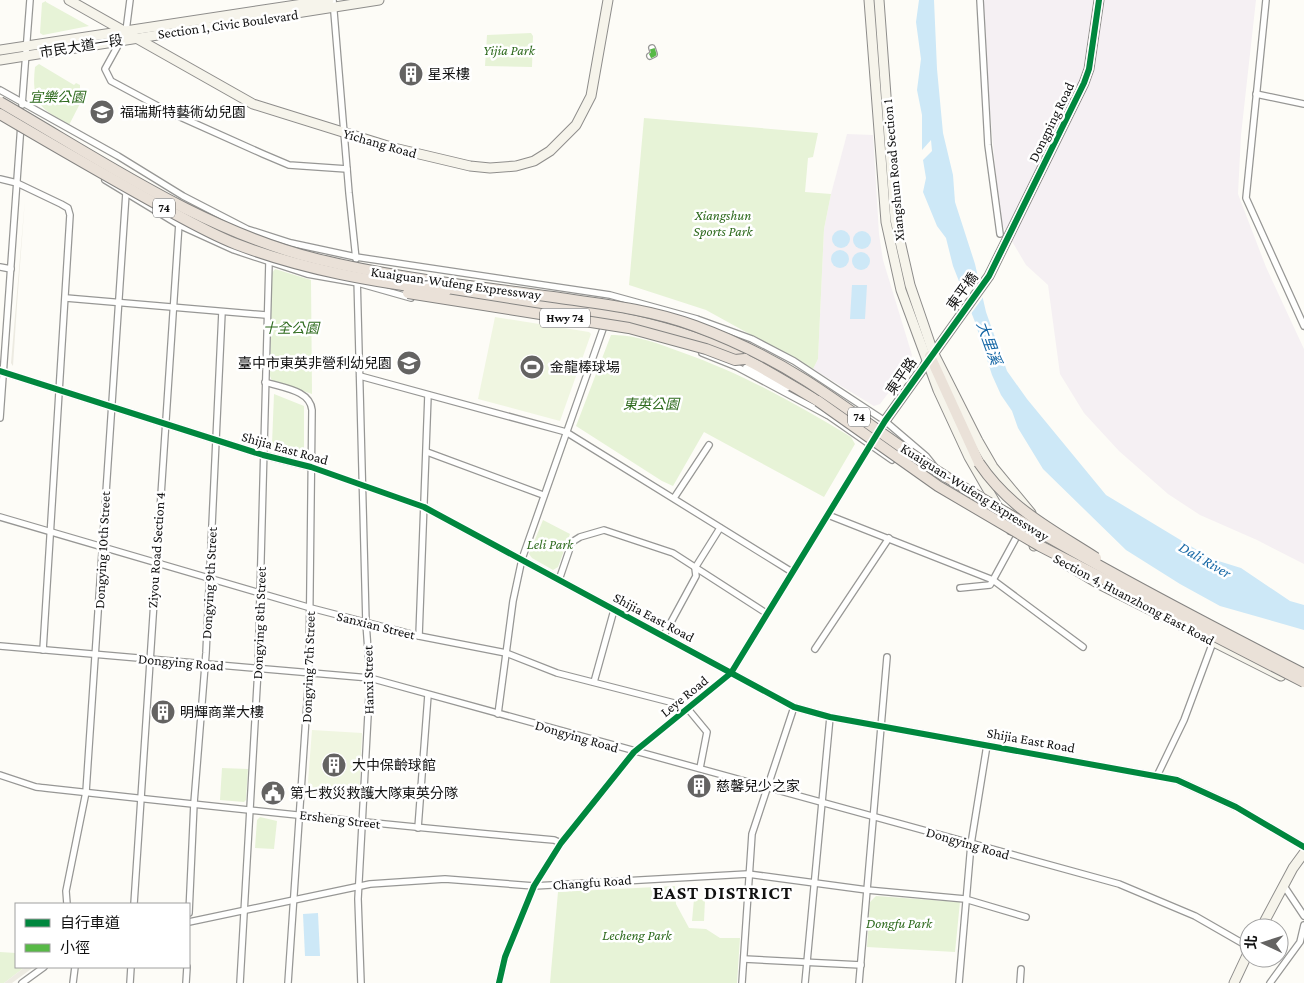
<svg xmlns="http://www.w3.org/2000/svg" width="1304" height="983" font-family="'Crimson Pro','Noto Sans TC',serif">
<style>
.industrial{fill:#f5f0f3}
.green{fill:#e7f3d7}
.pitch{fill:#f0f6e1}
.plaza{fill:#edebe2}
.water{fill:#cde8f7}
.pier{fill:#fdfcf7}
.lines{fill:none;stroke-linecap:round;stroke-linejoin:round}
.street-casing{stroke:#979795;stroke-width:8}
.secondary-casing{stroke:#8e8d8b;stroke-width:11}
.highway-casing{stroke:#858482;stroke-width:12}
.street{stroke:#fffffe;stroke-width:5.5}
.secondary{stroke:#f6f4eb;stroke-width:9}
.highway{stroke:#eae1d8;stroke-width:10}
.highway-bridge-casing{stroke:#858482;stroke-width:12;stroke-linecap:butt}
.highway-bridge{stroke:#eae1d8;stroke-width:10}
.quiet{stroke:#58b947;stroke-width:5;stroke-dasharray:10 5;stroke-linecap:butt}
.cycleway-casing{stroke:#fff;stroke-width:9}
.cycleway{stroke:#00873e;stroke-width:6}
.labels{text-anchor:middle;stroke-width:5;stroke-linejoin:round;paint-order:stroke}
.shield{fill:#fff;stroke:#585858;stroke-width:1}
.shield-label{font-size:12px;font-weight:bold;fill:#111}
.street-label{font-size:14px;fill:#111;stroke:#fff}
.park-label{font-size:14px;font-style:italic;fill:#2f6b1f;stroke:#fff}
.poi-label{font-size:14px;fill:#111;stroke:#fff;text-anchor:start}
.water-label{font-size:15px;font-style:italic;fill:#1768a6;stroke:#fff}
.district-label{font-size:19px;font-weight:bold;letter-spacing:1px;fill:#111;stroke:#fff}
</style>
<rect width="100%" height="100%" fill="#fdfcf7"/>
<g class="industrial">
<polygon points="983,0 1256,0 1241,135 1238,194 1266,267 1304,349 1304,564 1257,540 1200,515 1168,494 1119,451 1084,413 1060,374 1048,285 1026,265 1000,221 989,100"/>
<polygon points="847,134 873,135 879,234 883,260 912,355 907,368 880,404 874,406 813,369 818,359 824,229 831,194"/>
</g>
<g class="green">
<polygon points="46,1 46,2 89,26 43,35 40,33 42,3"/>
<polygon points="531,33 533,36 532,67 485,66 487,35"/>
<path d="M39 64 74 85 76 83 80 85V90H87L69 125C40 108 31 103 35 67Z"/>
<polygon points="644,118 818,133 813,157 808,158 805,192 831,194 824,229 818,359 813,369 706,310 629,285"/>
<polygon points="275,269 311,280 312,394 272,381 270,376 272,273"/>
<path d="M611 335C634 334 660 344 681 352 743 374 795 403 851 437L855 444 824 497 704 432 673 486 662 481 576 426Z"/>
<polygon points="274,394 304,406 304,453 301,455 274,447 272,444"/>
<polygon points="543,520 570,534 558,567 553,570 532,558 529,554"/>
<polygon points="222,768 248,769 246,800 244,802 220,800"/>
<polygon points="260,817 277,821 274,849 255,848 257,820"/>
<polygon points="675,886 676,904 689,928 706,929 720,938 740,938 737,983 550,983 558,892"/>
<polygon points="876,896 960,902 955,952 867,947 870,902"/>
<polygon points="694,899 705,900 704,921 692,921"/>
<polygon points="0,952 16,953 16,967 25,967 4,983 0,983"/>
</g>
<g class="pitch">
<polygon points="495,317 589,332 591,334 560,421 478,399"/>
<polygon points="312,730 362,733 359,799 307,795"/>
</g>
<g class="plaza">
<polygon points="25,199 17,305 13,366 11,363"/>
<polygon points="25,967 34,967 12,983 4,983"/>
</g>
<g class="water">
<polygon points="919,0 934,0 937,69 943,133 953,175 955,202 975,264 986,312 1007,371 1027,399 1106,495 1212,559 1241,568 1290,601 1304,605 1304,630 1220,606 1180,584 1126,550 1043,469 1018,428 1012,411 1001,395 992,375 975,322 953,266 946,238 937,226 923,192 926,178 923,160 932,151 931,140 922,150 922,115 917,90 921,59 916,22"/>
<circle cx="841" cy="239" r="9"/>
<circle cx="862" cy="240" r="9"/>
<circle cx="840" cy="259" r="9"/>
<circle cx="861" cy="261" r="9"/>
<polygon points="852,285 867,285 865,319 850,319"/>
<polygon points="318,913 320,956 305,956 303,914"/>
</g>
<polygon class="pier" points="979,273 984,296 970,315 962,296"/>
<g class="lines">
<defs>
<g id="street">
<polyline points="130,0 126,31 105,69 111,81 167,111 263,154 289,165 347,169"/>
<polyline points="333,0 349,193 356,259"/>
<polyline points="980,0 988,145 1000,234"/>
<polyline points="1266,0 1246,198 1304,326"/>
<polyline points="650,56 654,54 652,48"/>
<polyline points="0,90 118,156 183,196 247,229 291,243 356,257 610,295 697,319 752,339 794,361 885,421 926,456 934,466"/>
<polyline points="1256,94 1304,104"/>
<polyline points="22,105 30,0"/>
<polyline points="0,179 17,183 61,204 68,208 70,215 43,650"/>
<polyline points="105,180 179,225 234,250 307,274 358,283 411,298"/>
<polyline points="0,267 11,269"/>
<polyline points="357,276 366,623 370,678 358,899 361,983"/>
<polyline points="66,298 266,315"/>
<polyline points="702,353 737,367 827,415"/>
<polyline points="746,367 787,388"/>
<polyline points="0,371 263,455 311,467 424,507 794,707 830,717 1177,780 1236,807 1304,847"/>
<polyline points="360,376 566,432 792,572"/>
<path d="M265 382C283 388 310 390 312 410L309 673 288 983"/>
<polyline points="826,414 892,460"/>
<polyline points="0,418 21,124"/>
<polyline points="427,452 543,495"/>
<polyline points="674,498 709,445"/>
<polyline points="828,515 993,580 1017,536"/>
<polyline points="0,517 311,608 419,636 506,653 557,673 678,704 688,709 707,732 700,768"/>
<polyline points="559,580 572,542 580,537 604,530 673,553 766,613"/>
<polyline points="960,588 990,585 993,580 1083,647"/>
<polyline points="664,635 696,576 695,568 720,528"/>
<polyline points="419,636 428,395"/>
<polyline points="0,646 370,678 1119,884 1195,916 1249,947"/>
<polyline points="815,649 889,538"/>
<polyline points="594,682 614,610"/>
<polyline points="498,714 513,601 522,559 604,326"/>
<path d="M0 775 36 787C209 806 381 825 554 840L561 843"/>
<polyline points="1157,776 1184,720 1213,642"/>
<polyline points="418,828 428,695"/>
<polyline points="1284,886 1304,916"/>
<polyline points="67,904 66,891 86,792 126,193"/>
<polyline points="134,904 179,223"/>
<polyline points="189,913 194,803 206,653 222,312"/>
<polyline points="189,922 370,884 445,879 534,886 748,874 867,890 965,899 1026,917"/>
<polyline points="744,959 861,965"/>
<polyline points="22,983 44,967"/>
<polyline points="73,983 75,967"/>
<polyline points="130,983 131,967"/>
<polyline points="186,983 187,967"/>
<polyline points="240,983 258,669 269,262"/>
<polyline points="499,983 505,957 534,886 561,843 634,752 731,673 885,421"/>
<polyline points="742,983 752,834 794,707"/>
<polyline points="805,983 830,717"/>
<polyline points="859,983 887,657"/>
<polyline points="959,983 971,844 987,745"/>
<polyline points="1020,983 1021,969"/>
<polyline points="1270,983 1300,942 1304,925"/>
</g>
<g id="secondary">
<polyline points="69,0 253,104 394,148 470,166 490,168 516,166 534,161 550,151 576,125 591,96 608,0"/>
<polyline points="869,0 886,222 901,290 938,390 969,457 1011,530"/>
<polyline points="879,0 895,219 910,285 933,352 978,441 993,467 1031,513 1034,546"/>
<polyline points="0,50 329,0"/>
<polyline points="0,60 379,0"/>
<polyline points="885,421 989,276 1084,83 1089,69 1099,0"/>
<polyline points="1062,562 1099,584 1281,676"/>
<polyline points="1261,928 1293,868 1304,853"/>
<polyline points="1234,983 1249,951"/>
</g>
<g id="highway">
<path d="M446 291C533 304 625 311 707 342 747 357 782 380 818 401"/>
<polyline points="930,356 979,463"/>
</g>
</defs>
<use href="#street" class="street-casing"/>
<use href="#secondary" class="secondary-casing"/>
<use href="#highway" class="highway-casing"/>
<use href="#street" class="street"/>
<use href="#secondary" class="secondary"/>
<use href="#highway" class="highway"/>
<defs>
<g id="highway-bridge">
<path d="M0 102C101 160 203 231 317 259 394 278 474 286 553 297 601 304 649 309 695 326 733 340 770 358 805 380 854 411 899 448 948 478 1064 549 1183 612 1304 674"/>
<path d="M0 114C51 144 103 174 155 203 181 217 208 233 236 244 304 270 374 282 446 291"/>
<polyline points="408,293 629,328 706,349 735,360 745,359"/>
<polyline points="818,401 938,486 1040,546 1304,682"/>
<path d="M979 463C1010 509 1051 529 1096 558"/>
</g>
</defs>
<use href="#highway-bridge" class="highway-bridge-casing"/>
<use href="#highway-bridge" class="highway-bridge"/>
<polyline class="quiet" points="650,56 654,54 652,48"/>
<defs>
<g id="cycleway">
<polyline points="0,371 263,455 311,467 424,507 794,707 830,717 1177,780 1236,807 1304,847"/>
<polyline points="499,983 505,957 534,886 561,843 634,752 731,673 885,421 989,276 1084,83 1089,69 1099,0"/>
</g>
</defs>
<use href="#cycleway" class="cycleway-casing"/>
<use href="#cycleway" class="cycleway"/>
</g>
<defs>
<symbol id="building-disc" viewBox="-11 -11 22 22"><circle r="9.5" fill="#646362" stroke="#fff"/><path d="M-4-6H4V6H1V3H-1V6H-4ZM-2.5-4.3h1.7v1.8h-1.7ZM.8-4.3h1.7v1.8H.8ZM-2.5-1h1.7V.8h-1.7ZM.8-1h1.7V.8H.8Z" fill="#fff"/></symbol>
<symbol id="school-disc" viewBox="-11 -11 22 22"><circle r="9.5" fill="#646362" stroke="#fff"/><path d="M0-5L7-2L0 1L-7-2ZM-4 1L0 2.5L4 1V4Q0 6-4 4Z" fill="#fff"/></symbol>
<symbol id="stadium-disc" viewBox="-11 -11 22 22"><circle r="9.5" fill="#646362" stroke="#fff"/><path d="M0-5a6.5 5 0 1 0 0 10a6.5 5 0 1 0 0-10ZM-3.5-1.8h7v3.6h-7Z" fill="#fff"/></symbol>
<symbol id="civic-disc" viewBox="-11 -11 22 22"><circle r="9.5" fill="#646362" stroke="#fff"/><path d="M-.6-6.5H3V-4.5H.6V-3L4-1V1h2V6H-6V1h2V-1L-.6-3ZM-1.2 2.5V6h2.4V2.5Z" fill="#fff"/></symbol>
</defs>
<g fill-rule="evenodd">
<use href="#building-disc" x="397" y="60" width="28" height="28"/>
<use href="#school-disc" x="88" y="98" width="28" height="28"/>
<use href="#school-disc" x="395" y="349" width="28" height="28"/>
<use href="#stadium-disc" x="518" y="353" width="28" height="28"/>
<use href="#building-disc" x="149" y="698" width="28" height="28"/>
<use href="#building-disc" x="320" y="751" width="28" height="28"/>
<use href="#building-disc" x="685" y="772" width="28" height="28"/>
<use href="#civic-disc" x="259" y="779" width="28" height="28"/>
</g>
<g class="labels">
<g class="shield">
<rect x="153" y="198.5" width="22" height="19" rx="4"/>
<rect x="540" y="308.5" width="50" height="19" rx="4"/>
<rect x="848" y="407.5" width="22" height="19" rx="4"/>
</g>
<g class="shield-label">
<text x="164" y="212">74</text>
<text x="565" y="322">Hwy 74</text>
<text x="859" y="421">74</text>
</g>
<g class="street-label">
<text transform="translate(228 24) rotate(-8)" y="5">Section 1, Civic Boulevard</text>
<text transform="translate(81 46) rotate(-9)" y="5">市民大道一段</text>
<text transform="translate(1051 122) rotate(-64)" y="5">Dongping Road</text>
<text transform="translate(380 143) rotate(16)" y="5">Yichang Road</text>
<text transform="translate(893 170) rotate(-95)" y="5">Xiangshun Road Section 1</text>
<text transform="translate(456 283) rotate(8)" y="5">Kuaiguan-Wufeng Expressway</text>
<text transform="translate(962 291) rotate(-54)" y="5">東平橋</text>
<text transform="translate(901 376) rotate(-55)" y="5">東平路</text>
<text transform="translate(285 448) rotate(16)" y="5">Shijia East Road</text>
<text transform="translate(975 492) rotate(32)" y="5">Kuaiguan-Wufeng Expressway</text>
<text transform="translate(102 550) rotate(-87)" y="5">Dongying 10th Street</text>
<text transform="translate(156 550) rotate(-86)" y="5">Ziyou Road Section 4</text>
<text transform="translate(209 583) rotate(-87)" y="5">Dongying 9th Street</text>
<text transform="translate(1134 599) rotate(28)" y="5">Section 4, Huanzhong East Road</text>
<text transform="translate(654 617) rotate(28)" y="5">Shijia East Road</text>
<text transform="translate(259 623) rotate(-88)" y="5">Dongying 8th Street</text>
<text transform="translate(376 625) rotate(14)" y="5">Sanxian Street</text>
<text transform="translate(181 662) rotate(5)" y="5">Dongying Road</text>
<text transform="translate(308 667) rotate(-88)" y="5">Dongying 7th Street</text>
<text transform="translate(368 680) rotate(-91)" y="5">Hanxi Street</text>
<text transform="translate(684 696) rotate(-39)" y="5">Leye Road</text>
<text transform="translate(577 736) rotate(16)" y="5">Dongying Road</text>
<text transform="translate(1031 740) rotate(10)" y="5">Shijia East Road</text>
<text transform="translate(340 819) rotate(7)" y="5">Ersheng Street</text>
<text transform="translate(968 843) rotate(16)" y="5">Dongying Road</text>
<text transform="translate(592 882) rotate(-4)" y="5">Changfu Road</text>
</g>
<g class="park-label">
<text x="509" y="55">Yijia Park</text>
<text x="57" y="102">宜樂公園</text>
<text x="723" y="220">Xiangshun<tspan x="723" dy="16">Sports Park</tspan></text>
<text x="291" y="333">十全公園</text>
<text x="651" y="409">東英公園</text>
<text x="550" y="549">Leli Park</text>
<text x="899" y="928">Dongfu Park</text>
<text x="637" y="940">Lecheng Park</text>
</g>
<g class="poi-label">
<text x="428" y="79">星釆樓</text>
<text x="120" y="117">福瑞斯特藝術幼兒園</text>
<text x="392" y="368" text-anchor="end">臺中市東英非營利幼兒園</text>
<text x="550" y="372">金龍棒球場</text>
<text x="180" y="717">明輝商業大樓</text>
<text x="352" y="770">大中保齡球館</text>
<text x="716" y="791">慈馨兒少之家</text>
<text x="290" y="798">第七救災救護大隊東英分隊</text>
</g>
<g class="water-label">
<text transform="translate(989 343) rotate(70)" y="5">大里溪</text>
<text transform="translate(1205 560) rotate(30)" y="5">Dali River</text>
</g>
<g class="district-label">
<text x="723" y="899">EAST DISTRICT</text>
</g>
</g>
<rect x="15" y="903" width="175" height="65" fill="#ffffff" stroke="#a0a0a0"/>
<rect x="25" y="919" width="25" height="8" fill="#00873e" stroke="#a0a0a0"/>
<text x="60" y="928" font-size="15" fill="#111111">自行車道</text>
<rect x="25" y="944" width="25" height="8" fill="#58b947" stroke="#a0a0a0"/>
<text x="60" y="953" font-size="15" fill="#111111">小徑</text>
<g transform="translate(1264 943) rotate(274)"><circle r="24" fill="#ffffff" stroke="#a0a0a0"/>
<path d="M0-4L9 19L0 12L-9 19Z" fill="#646362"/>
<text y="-8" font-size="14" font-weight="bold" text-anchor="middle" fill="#111111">北</text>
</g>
</svg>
